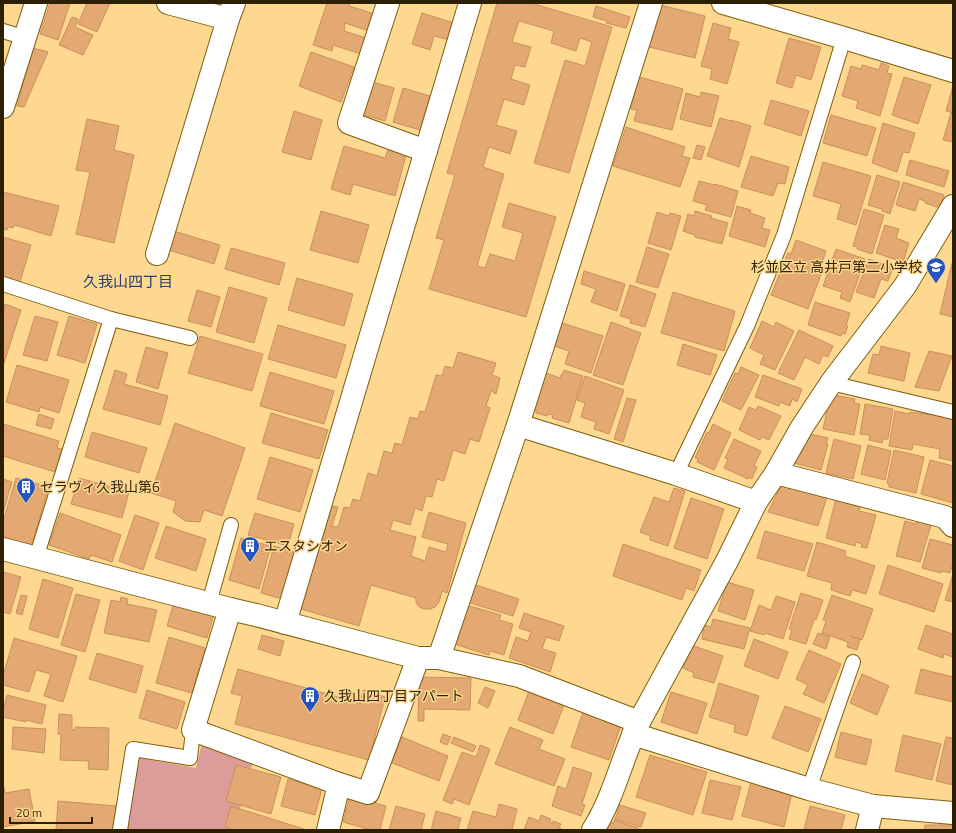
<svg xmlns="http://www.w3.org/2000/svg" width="956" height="833" font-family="'Titillium Web','Noto Sans JP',sans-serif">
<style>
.green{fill:#da9d99}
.building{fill:#e4a973;stroke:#ca905a}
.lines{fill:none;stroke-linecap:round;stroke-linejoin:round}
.lane-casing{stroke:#7f5e0b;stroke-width:16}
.street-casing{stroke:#7f5e0b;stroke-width:24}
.secondary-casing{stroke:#7f5e0b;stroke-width:24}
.lane{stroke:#fff;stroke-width:14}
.street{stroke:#fff;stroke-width:22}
.secondary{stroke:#fff;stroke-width:22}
.labels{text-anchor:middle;stroke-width:3;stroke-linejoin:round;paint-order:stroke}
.poi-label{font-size:14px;fill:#2d1f01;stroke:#fed890;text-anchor:start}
.neighbourhood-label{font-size:15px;fill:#243e76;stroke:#fed890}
</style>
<rect width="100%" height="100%" fill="#fed890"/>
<polygon class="green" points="203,739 254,758 234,830 127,830 139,758 196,768"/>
<g class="building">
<polygon points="50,3 70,3 58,40 40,34"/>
<polygon points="87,3 110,3 97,32 78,24"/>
<polygon points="327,3 350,3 349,6 375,14 369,31 345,23 344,31 366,38 361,54 333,45 332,51 313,45"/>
<polygon points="497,3 531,3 612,27 569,173 534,163 565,60 585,66 592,42 580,38 576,51 551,43 554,31 519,21 512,42 531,47 525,67 515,65 511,79 530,85 524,105 504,99 496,125 517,131 510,154 489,147 483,167 504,174 477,266 485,268 490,254 515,261 523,233 502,227 509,203 556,217 526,317 429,289 444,240 436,238 455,175 447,173"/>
<polygon points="660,5 705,16 695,58 649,47"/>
<polygon points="596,6 630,17 626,28 606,23 607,21 593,17"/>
<polygon points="422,13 454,23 449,40 434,36 430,50 412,44"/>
<polygon points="72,17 78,19 75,27 93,35 83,55 59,45"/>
<polygon points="713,23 731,28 728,39 739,42 727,84 710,79 712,69 701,66"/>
<polygon points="789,38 821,47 811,80 796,75 792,88 776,83"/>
<polygon points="33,48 48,52 24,107 17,106"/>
<polygon points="311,52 354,67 341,102 299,86"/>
<polygon points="881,63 889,66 887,73 892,74 880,116 856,108 858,101 842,96 851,66 861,69 862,65 879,70"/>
<polygon points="639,77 683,89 672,130 634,121 637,110 631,109"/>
<polygon points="904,77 931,85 918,124 892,115"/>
<polygon points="369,81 394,88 385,121 360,114"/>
<polygon points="953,86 953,113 946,111"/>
<polygon points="403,88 430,96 420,130 393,122"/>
<polygon points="701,92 719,96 711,127 680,119 686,93 700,97"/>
<polygon points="771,100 809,111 801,136 764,124"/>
<polygon points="294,111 322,120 311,160 282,152"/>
<polygon points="951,113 953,114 953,142 943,140"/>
<polygon points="831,115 876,128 867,156 823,143"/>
<polygon points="720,118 731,121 731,120 751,126 739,167 707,156"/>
<polygon points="87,119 119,126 114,150 134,155 114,243 76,234 90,172 76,170"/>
<polygon points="883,123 915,133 909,153 903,152 897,172 872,163"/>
<polygon points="626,127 685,147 682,156 690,158 680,187 613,166"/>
<polygon points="697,145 705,147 701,160 693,158"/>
<polygon points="344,146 385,158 388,150 406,155 395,196 353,184 350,195 331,189"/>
<polygon points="751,156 789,167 785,184 778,183 773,196 741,187"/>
<polygon points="910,160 949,171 944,187 906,175"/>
<polygon points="823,162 871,176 856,225 837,219 841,204 813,196"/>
<polygon points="877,175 900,182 890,214 882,211 882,209 868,205"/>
<polygon points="699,181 714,185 715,184 738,191 731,217 705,210 707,205 693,201"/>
<polygon points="903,182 944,195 940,208 925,203 925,201 919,199 915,211 896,205"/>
<polygon points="3,192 59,206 51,236 15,225 13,228 8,227 7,230 3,229"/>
<polygon points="737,206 751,210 750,213 765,218 762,228 770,230 765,247 729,236"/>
<polygon points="864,209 884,215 872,254 857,249 858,247 853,246"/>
<polygon points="321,211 369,225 358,263 310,250"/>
<polygon points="695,211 712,216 711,218 728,223 722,244 695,237 695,235 683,231 688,214 694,216"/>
<polygon points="657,212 669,216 670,213 681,216 671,250 648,243"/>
<polygon points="885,225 899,229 896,238 909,243 903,262 876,253"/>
<polygon points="167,229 220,245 214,264 162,248"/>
<polygon points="3,237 31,245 20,282 3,277"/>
<polygon points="796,240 826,251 821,266 824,267 808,309 771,295 788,253 791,254"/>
<polygon points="647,247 669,254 658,288 636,282"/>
<polygon points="231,248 285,263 279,285 225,269"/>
<polygon points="836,249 865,259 850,302 840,298 842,292 823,286"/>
<polygon points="869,259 893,268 888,281 881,279 874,298 856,292"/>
<polygon points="952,263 953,263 953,317 940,314"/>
<polygon points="584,271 625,284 617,311 591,302 596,289 581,284"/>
<polygon points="297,278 353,294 344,326 288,310"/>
<polygon points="630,285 656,294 645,327 630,323 631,319 620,316"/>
<polygon points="229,287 267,298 254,343 216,332"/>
<polygon points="197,290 220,297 211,327 188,321"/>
<polygon points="673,292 735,311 724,351 661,333"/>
<polygon points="815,302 850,313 846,325 848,326 845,334 842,333 841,336 808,325"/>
<polygon points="5,304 21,310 3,366 3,311"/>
<polygon points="35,316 58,322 47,361 23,355"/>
<polygon points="69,316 97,324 85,363 57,355"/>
<polygon points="762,321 774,327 776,322 794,331 775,370 760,364 764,355 750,348"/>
<polygon points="611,322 641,333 623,385 593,375"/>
<polygon points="562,323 603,336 591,373 565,364 569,351 554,346"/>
<polygon points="278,325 346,345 336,378 268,359"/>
<polygon points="799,330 833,346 828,357 823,355 819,364 805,357 794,380 778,373"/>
<polygon points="200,336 263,354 252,391 188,373"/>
<polygon points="683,344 717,355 710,375 677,365"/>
<polygon points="881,346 910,353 904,381 868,373 873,354 879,355"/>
<polygon points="146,347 168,353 158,389 136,382"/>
<polygon points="929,351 952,356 939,391 915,387"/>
<polygon points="458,352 496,363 492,375 500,378 496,394 491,391 486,406 490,408 479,442 470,439 465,454 453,450 444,481 437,479 432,497 426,496 422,511 415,508 410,525 393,520 390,530 416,537 411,556 425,561 429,547 446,552 448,544 422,537 429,512 466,523 447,593 442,591 439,602 435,607 430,609 424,609 418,606 416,602 416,598 371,585 359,626 301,609 332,506 338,507 332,526 338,527 344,507 350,508 353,499 360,501 368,473 377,476 384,451 392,453 395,443 402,445 410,417 418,419 420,411 425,412 436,375 442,376 445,366 453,368"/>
<polygon points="17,365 69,380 59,413 40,407 39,412 6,402"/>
<polygon points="741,367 759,375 741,410 722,401 735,373 738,374"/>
<polygon points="115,370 127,374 124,384 168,396 160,425 103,409"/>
<polygon points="564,370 583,376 569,423 552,418 553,415 547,414 547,416 536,413 536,410 534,409 546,373 560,378 561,375 562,375"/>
<polygon points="270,372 334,391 324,424 260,406"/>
<polygon points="763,375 802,389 797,402 792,399 790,406 780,402 779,406 755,397"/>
<polygon points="585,376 624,390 609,434 594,429 596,422 581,417 585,403 577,400"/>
<polygon points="834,395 855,399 854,403 860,404 854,435 823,429 829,401 833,401"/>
<polygon points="627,398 636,400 623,442 614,439"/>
<polygon points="865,404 893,409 888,439 883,439 882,443 869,440 870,435 860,434"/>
<polygon points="758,406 781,416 769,440 762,437 760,440 739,430 749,407 756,410"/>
<polygon points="895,411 910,414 910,412 934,415 934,414 953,417 953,461 939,458 940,449 913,444 912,450 889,446"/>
<polygon points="271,413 328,430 319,459 262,443"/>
<polygon points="39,414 54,419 51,429 36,425"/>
<polygon points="175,423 245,448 222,516 204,510 200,522 185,521 173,512 176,501 151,493"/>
<polygon points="3,424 59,441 57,448 62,449 55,472 3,456"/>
<polygon points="713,424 731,433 714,470 697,462 698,459 695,458 707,432 709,433"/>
<polygon points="92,432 147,448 139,473 85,457"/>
<polygon points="810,434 828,438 826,444 828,444 821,470 794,463"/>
<polygon points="734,439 761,451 754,466 757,467 752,479 749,477 748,479 724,468 728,459 725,458"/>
<polygon points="834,439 861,446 853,479 826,473"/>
<polygon points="868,445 891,451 885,480 861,474"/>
<polygon points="894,450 924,457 916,493 889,487 889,484 887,483"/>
<polygon points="270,457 313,470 300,512 257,499"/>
<polygon points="930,460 953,466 953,503 921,494"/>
<polygon points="16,478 49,487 30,550 3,542 3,522"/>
<polygon points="79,478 129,492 122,518 71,504"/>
<polygon points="3,479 12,482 3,513"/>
<polygon points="781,486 825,496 827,497 818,526 768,512"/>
<polygon points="674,488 685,491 668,546 650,540 650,536 640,532 654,497 669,502"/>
<polygon points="691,498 724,509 707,559 674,548"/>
<polygon points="836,498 861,504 859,511 876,515 867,548 861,547 862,544 856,542 855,546 826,538"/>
<polygon points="60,513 121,535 112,562 91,555 89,559 49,545"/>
<polygon points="255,513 294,524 288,546 248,535"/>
<polygon points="135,515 159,523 143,570 119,561"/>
<polygon points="905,521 916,524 917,521 931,525 920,562 896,556"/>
<polygon points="166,526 206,539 196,571 155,558"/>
<polygon points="765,531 813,544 804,571 757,558"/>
<polygon points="241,538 271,546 259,589 229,580"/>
<polygon points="930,539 953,545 953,563 950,573 942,571 941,573 922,568"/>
<polygon points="817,542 846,551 845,556 875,566 866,594 852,590 850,596 831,590 832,583 807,576"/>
<polygon points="623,544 701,570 694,591 686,588 682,600 613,576"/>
<polygon points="274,546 295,552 282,599 261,593"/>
<polygon points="888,565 943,584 934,612 879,594"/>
<polygon points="3,572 21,577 10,614 3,612"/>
<polygon points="953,574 953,602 945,600"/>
<polygon points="43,579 73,588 58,638 29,629"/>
<polygon points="727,582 754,590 745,620 718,611"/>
<polygon points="473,584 519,599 513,616 467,602"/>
<polygon points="801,593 823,600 816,620 814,619 806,644 789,639 792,630 789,629"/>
<polygon points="76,594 100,600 85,652 61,645"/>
<polygon points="21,595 27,596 22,615 16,613"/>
<polygon points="832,595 873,609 862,640 850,636 860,639 857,650 847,647 848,642 822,633 826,621 823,620"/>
<polygon points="776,596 795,602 783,639 765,633 764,635 750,631 759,605 771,610"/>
<polygon points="121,597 128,599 127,604 157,610 149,642 104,633 111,600 120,602"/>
<polygon points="174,602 214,614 207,638 167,626"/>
<polygon points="466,605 501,615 499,620 513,624 504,655 490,651 489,655 454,644"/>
<polygon points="524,613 564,626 559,641 546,637 542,649 556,653 550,672 509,658 516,637 528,641 531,632 519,628"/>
<polygon points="713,619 750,628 744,649 702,639 704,625 711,627"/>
<polygon points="926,625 953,634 953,657 944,654 943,658 918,649"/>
<polygon points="818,633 830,637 826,649 813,644"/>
<polygon points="262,635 284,641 280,656 258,649"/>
<polygon points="169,637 205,648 192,693 156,683"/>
<polygon points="14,638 77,656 63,702 44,696 51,674 36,670 29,692 3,685 3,676"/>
<polygon points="754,639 788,652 778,679 744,666"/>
<polygon points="691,645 723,656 714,683 693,677 694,673 683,668"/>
<polygon points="809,650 841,664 824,703 803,694 808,685 796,679"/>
<polygon points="97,653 143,666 136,693 89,679"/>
<polygon points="238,669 360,703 363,690 385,697 369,760 235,724 242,696 231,693"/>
<polygon points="921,669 953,677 953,702 915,693"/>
<polygon points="862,674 889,686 877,715 850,703"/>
<polygon points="419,677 471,678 470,710 424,709 424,721 418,721"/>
<polygon points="719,683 759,696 747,736 734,732 735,725 709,717"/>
<polygon points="485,687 495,691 488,708 478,703"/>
<polygon points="147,690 185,702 177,729 139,718"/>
<polygon points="529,691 564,705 553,734 518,720"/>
<polygon points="671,692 707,703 697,734 661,722"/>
<polygon points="7,695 46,705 42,724 26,720 26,722 3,717 3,711"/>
<polygon points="785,706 821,719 808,752 772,738"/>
<polygon points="583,712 621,725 609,760 571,747"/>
<polygon points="59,714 72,715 72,730 75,730 75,727 109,728 108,770 88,769 89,761 60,760 61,734 58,734"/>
<polygon points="13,727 46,729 44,753 12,749"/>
<polygon points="510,727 543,740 539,749 565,759 554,786 495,764"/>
<polygon points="841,732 872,740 866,765 835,757"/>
<polygon points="443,734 451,737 447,745 440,742"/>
<polygon points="903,735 941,744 932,780 895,771"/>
<polygon points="402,737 448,756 439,781 392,763"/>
<polygon points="454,737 476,746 473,752 451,743"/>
<polygon points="946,737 953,738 953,785 936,781"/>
<polygon points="480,745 490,749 469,805 454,799 452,804 443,800 462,752 476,757"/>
<polygon points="650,755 707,772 693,815 636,797"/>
<polygon points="236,765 281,777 271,814 226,801"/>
<polygon points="573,767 592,773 582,804 585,805 581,816 552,806 558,786 566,789"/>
<polygon points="288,779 322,789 315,815 281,806"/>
<polygon points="710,780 741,787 732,820 702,813"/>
<polygon points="751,782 792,793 784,827 742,816"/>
<polygon points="3,783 5,793 29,789 35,821 3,827"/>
<polygon points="350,796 386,806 380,830 371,830 343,822"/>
<polygon points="58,801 116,806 114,830 56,830"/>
<polygon points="499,804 517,809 512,830 467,830 473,811 496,817"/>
<polygon points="620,805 646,813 641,827 615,819"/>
<polygon points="231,806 307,830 234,830 225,827"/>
<polygon points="396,806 425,814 421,830 389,830"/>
<polygon points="810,806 845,815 841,830 804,830"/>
<polygon points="436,811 461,818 458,830 431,830"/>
<polygon points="541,815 551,819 550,822 553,824 553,821 561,824 559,828 564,830 524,830 529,817 539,821"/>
<polygon points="614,820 638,828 638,830 606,830 609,822 614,823"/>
<polygon points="925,825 953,825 953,830 924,830"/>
</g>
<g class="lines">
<defs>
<g id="lane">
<polyline points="3,31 26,38"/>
<polyline points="3,284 111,319 190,338"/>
<polyline points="831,383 953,412"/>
<polyline points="676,474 747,326 784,235 844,38"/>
<polyline points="36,558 111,319"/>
<polyline points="209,603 231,525"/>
<polyline points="809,789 853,662"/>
<polyline points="120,830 133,749 190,758 193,730"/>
</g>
<g id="street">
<polyline points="168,3 228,19 234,3"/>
<polyline points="388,3 349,123 426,151"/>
<polyline points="3,107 36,3"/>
<polyline points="157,254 228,19"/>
<polyline points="518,425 676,474 756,502"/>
<polyline points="776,473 945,517 953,526"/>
<polyline points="3,549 230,609 256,615 418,658 439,658 519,676 639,722"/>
<polyline points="230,609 193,730 339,784 368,793 418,658"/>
<polyline points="285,623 470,3"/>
<polyline points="439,658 518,425 651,3"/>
<polyline points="633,734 809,789 873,806 953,813"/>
<polyline points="328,830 339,784"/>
<path d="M593 830C614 797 622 757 639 722L727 561 756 502 776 473 802 427 831 383 905 286 953 206"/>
<polyline points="867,830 873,806"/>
</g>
<polyline id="secondary" points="723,3 844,38 953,71"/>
</defs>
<use href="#lane" class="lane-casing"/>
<use href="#street" class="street-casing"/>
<use href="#secondary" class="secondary-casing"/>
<use href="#lane" class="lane"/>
<use href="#street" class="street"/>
<use href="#secondary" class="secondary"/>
</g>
<defs>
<symbol id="school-pin" viewBox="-11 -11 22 30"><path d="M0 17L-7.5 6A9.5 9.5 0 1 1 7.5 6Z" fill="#2355c2" stroke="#fed890"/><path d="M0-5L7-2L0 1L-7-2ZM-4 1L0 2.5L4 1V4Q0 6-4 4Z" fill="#fff"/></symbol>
<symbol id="building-pin" viewBox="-11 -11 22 30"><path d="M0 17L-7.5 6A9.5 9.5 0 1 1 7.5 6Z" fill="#2355c2" stroke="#fed890"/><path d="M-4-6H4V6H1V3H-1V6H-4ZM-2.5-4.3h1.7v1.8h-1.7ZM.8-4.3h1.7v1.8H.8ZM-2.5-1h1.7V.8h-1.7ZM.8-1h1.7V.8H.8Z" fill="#fff"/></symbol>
</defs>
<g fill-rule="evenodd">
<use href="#school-pin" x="925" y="256" width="22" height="30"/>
<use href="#building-pin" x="15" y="476" width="22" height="30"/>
<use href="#building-pin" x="239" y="535" width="22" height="30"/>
<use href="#building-pin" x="299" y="685" width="22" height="30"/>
</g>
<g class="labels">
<g class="poi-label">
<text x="922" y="272" text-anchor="end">杉並区立 高井戸第二小学校</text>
<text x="40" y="492">セラヴィ久我山第6</text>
<text x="264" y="551">エスタシオン</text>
<text x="324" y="701">久我山四丁目アパート</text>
</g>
<g class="neighbourhood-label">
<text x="128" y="287">久我山四丁目</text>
</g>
</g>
<rect width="956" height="833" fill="none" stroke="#2d1f01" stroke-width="8"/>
<path d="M10 817v6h82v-6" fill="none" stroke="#2d1f01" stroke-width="2"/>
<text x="16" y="817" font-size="12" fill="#2d1f01" stroke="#fed890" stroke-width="3" paint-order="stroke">20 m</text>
</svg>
